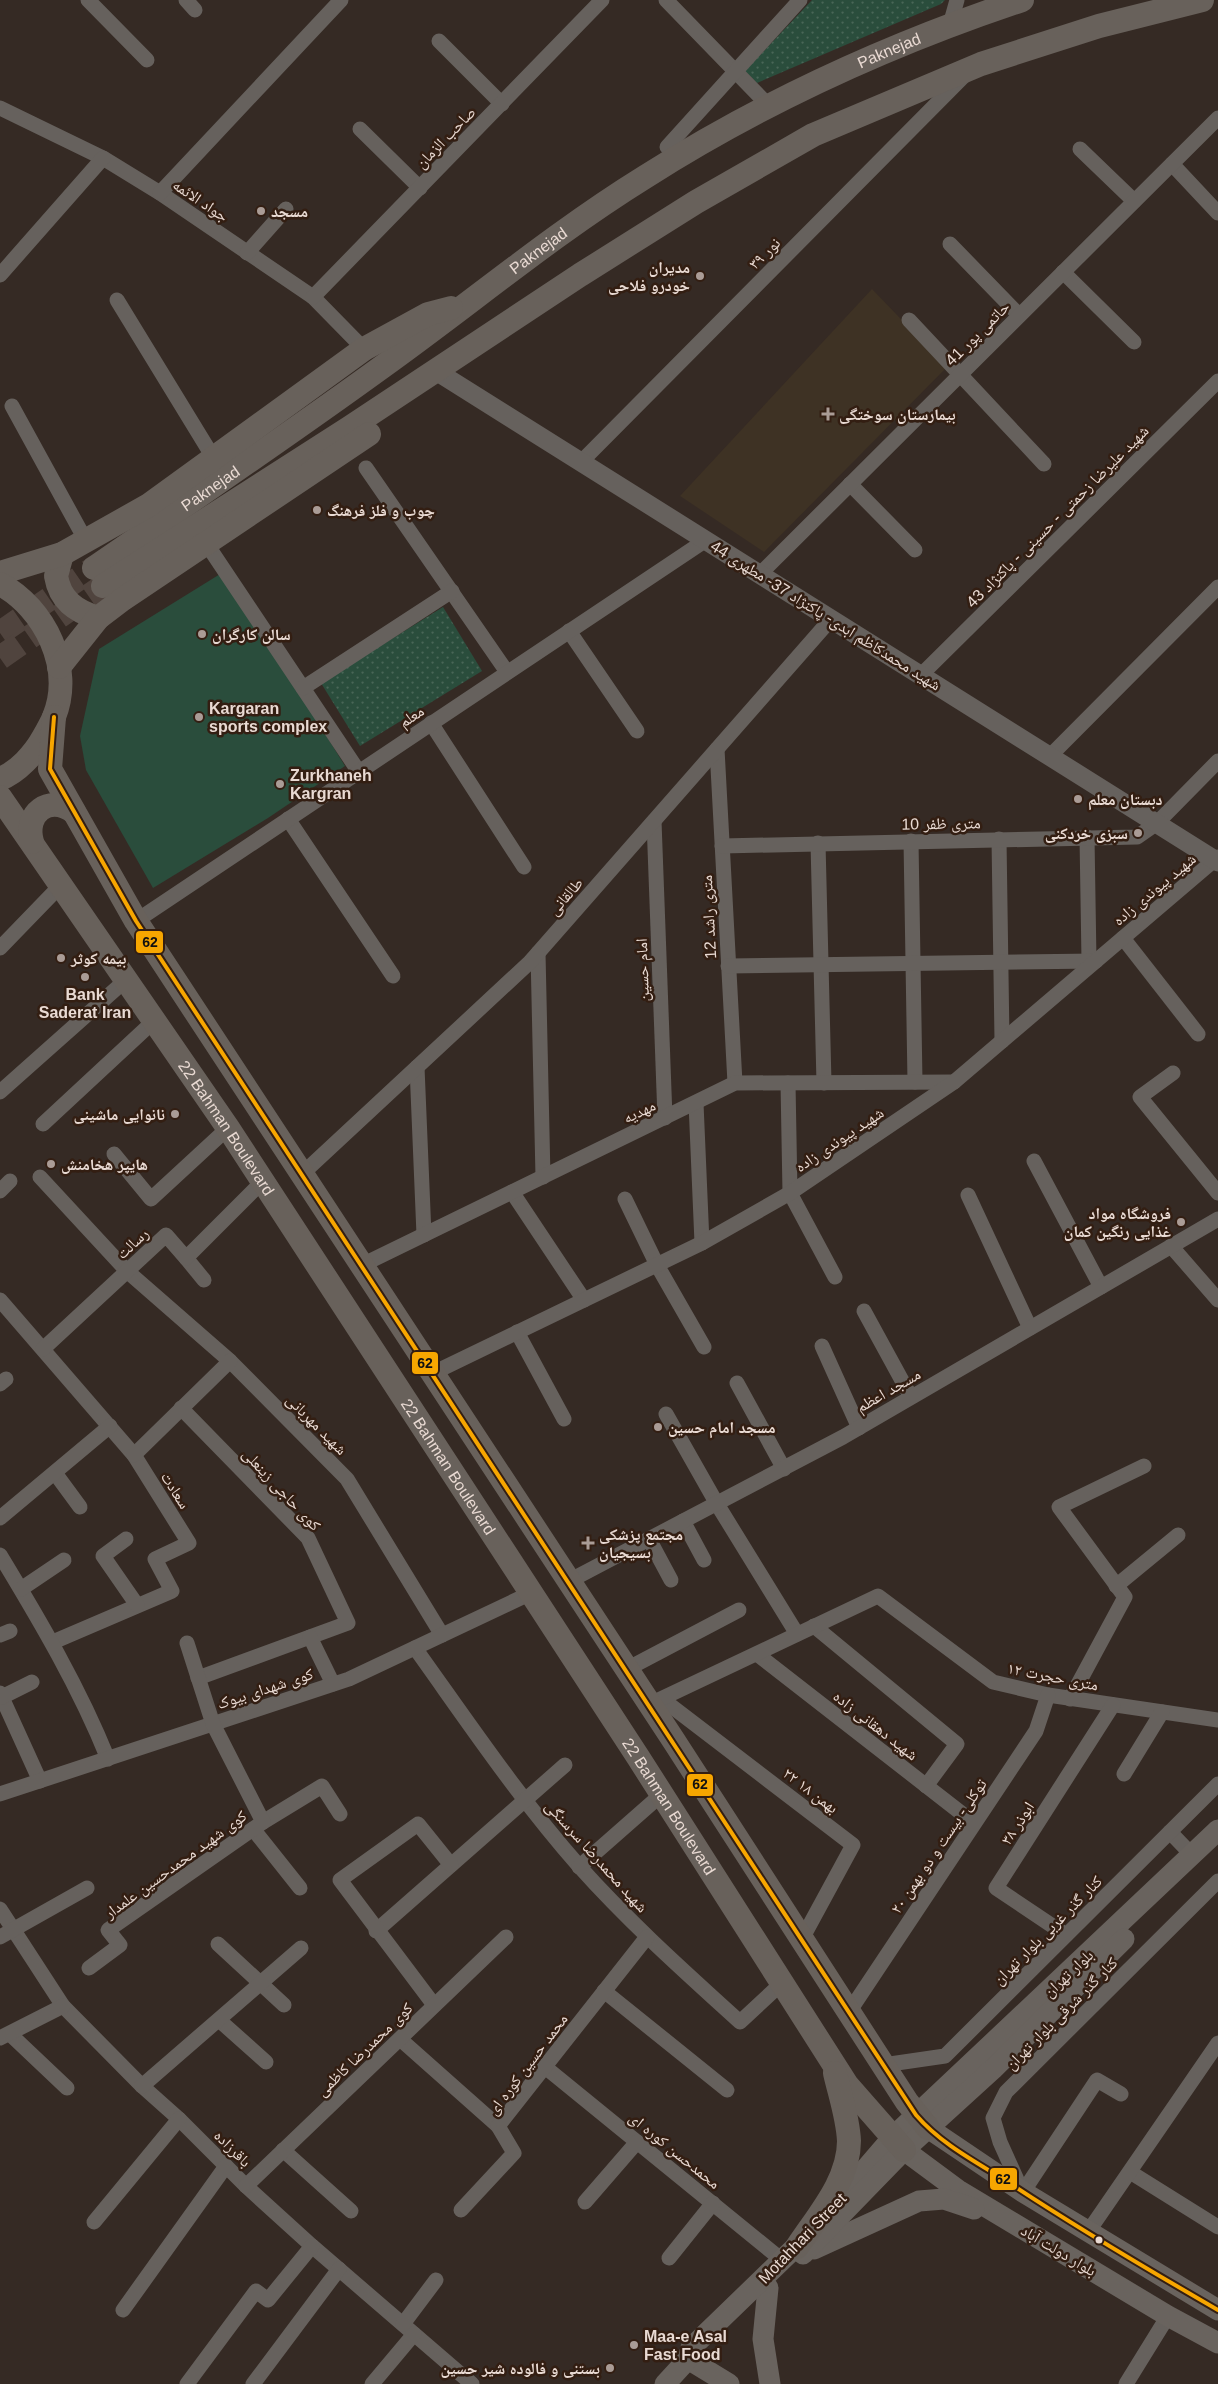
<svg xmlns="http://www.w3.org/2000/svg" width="1218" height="2384" font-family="Arial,'Noto Naskh Arabic',sans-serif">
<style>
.medical{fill:#3e3224}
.green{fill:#2a4d3c}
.park{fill:url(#park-dots)}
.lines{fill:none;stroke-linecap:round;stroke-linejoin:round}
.primary-tunnel{stroke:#50443e;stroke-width:24;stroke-dasharray:24 12;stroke-linecap:butt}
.minor{stroke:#66615d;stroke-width:15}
.tertiary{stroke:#66615d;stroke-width:19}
.secondary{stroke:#69635e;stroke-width:21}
.primary{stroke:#68615b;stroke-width:24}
.bus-1-casing{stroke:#331e12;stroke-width:8}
.bus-1{stroke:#f7a600;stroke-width:4}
.poi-dot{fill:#aa9c96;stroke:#331e12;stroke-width:2}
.bus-dot{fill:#e9dad3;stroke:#331e12;stroke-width:2}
.labels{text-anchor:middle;stroke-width:5;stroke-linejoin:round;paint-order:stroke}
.street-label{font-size:16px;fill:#e9dad3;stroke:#331e12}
.poi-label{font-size:16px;font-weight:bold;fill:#e9dad3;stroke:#331e12;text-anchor:start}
.line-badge{stroke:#331e12;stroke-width:2}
.pale-badge-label{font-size:14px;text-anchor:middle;font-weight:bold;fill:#111}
</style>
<defs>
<pattern id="park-dots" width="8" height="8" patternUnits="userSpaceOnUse" patternTransform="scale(1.25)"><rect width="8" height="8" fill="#2a4d3c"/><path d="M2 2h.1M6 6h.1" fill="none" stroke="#496657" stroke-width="1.8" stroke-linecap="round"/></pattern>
</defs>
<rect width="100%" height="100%" fill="#352a24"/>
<polygon class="medical" points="872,289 947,367 764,552 680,496"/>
<polygon class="green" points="225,571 345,766 268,818 153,888 86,770 80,736 99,649"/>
<g class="park">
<polygon points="812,0 945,0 941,4 757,83 745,71"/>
<polygon points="443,607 482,671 360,746 321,683"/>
</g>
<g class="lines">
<g class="primary-tunnel">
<polyline points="0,633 94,568"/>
<polyline points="0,658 103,586"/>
</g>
<g class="minor">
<polyline points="88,0 147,60"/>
<polyline points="186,0 195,10"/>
<polyline points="666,0 769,106"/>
<polyline points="950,25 957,0"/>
<polyline points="439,41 502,104"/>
<polyline points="0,108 103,158 160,193 313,297 364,349"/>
<polyline points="360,129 420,188"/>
<polyline points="667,147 800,0"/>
<polyline points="1080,149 1134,201"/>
<polyline points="1172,164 1218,213"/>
<polyline points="160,193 341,0"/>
<polyline points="950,244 1019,315"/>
<polyline points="247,253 286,209"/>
<polyline points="1063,272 1134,342"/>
<polyline points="0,275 103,158"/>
<polyline points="313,297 602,0"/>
<polyline points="117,300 213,457"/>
<polyline points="909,320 1044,464"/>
<polyline points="12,406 86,541"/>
<polyline points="581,462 964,76"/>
<polyline points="366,468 507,672"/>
<polyline points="850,484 915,550"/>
<polyline points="206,543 359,772"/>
<polyline points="760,574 1218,118"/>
<polyline points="569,631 637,731"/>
<polyline points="921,675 1218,381"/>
<polyline points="303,688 452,591"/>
<polyline points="431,723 524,867"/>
<polyline points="717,749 735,1083"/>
<polyline points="1050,756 1218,587"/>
<polyline points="288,819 393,976"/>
<polyline points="654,821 665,1118"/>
<polyline points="1087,837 1089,961"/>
<polyline points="999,839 1002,1041"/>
<polyline points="911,841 915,1082"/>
<polyline points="818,843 824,1083"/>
<polyline points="722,846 1137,837 1157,823 1218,761"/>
<polyline points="136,921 706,540"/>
<polyline points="1123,938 1198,1034"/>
<polyline points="0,948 61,885"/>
<polyline points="538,953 543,1177"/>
<polyline points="728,966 1096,961"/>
<polyline points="417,1067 424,1235"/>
<polyline points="1173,1073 1140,1097 1218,1193"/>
<polyline points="788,1083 790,1193 835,1277"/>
<polyline points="0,1092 127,979"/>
<polyline points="696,1103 702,1243"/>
<polyline points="43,1124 155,1020"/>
<polyline points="114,1154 151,1199 228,1128"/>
<polyline points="1034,1161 1101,1287"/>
<polyline points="302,1174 530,962 831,619"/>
<polyline points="40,1177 127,1271 230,1361 347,1479 442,1635"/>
<polyline points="0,1191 10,1181"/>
<polyline points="512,1192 584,1300"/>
<polyline points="968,1195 1030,1328"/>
<polyline points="625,1199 657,1265 704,1347"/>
<polyline points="1171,1246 1218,1300"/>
<polyline points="186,1258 204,1280"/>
<polyline points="362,1265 735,1083 954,1082"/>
<polyline points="0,1300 134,1455 189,1543 155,1559 172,1591 53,1642"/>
<polyline points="864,1311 911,1397"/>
<polyline points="517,1332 564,1419"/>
<polyline points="822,1346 859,1428"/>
<polyline points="43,1349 166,1235 186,1258 263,1181"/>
<polyline points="433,1373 702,1243 790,1193 954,1082 1218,857"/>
<polyline points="737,1383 784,1469"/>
<polyline points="0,1384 6,1379"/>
<polyline points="181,1408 308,1538 348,1623 198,1678"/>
<polyline points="666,1414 717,1504 797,1634"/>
<polyline points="134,1455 230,1361"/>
<polyline points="55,1473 80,1507"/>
<polyline points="0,1518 110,1426"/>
<polyline points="683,1521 704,1560"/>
<polyline points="126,1539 103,1556 137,1605"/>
<polyline points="649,1539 671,1580"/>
<path d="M0 1555C40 1621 79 1687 108 1759"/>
<polyline points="569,1581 843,1437 1218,1219"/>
<polyline points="1116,1586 1178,1535"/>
<polyline points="21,1589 64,1560"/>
<polyline points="814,1626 957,1744 926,1786"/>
<polyline points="0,1635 10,1631"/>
<polyline points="310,1637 333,1684"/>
<path d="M415 1648C468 1722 519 1798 579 1866 629 1922 685 1972 740 2022L782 1983"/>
<polyline points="757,1654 974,1823"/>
<polyline points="627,1669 739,1610"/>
<polyline points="0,1693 40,1781"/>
<polyline points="2,1697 32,1682"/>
<polyline points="662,1699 853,1845 802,1939"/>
<polyline points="1070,1699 1125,1597 1059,1507 1144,1466"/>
<polyline points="650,1704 878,1596 993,1682 1048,1695 1218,1720"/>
<polyline points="1124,1774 1162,1712"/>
<polyline points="0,1794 349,1679 531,1593"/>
<polyline points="263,1822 322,1786 340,1814"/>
<polyline points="253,1829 300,1888"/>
<polyline points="1170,1832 1193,1856"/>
<polyline points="579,1867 662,1794"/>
<polyline points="0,1909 63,2006 142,2086 179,2119 246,2186 312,2246 472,2384"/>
<polyline points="376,1931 565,1765"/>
<polyline points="1066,1935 996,1888 1113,1705"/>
<polyline points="0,1937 87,1888"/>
<polyline points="218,1944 284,2005"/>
<polyline points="89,1968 120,1945 108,1930 263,1822 213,1724 187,1643"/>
<polyline points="604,1991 727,2090"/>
<polyline points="434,2005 340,1880 418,1824 451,1865"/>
<polyline points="849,2012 1036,1731 1048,1695"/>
<polyline points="219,2020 266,2062"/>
<polyline points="10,2034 67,2088"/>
<polyline points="0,2038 63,2006"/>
<polyline points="400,2039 498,2126"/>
<polyline points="883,2065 945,2056 1218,1784"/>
<polyline points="545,2067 782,2260"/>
<polyline points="142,2086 301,1948"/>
<polyline points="283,2150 351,2211"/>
<polyline points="1130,2172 1218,2227"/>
<polyline points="246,2186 506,1937"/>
<polyline points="1022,2191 1000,2142 993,2118 1006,2092 1218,1881"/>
<polyline points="1023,2192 1097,2080 1121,2094"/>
<polyline points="585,2202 637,2142"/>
<polyline points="461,2210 514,2153 498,2126 647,1937"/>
<polyline points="94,2222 179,2119"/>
<polyline points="1088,2232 1218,2043"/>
<polyline points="669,2258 713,2203"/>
<polyline points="123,2310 226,2166"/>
<polyline points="403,2324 436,2280"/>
<polyline points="187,2384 256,2291 268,2300 312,2246"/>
<polyline points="253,2384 339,2269"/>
<polyline points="372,2384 414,2334"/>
<polyline points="1126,2384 1168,2316"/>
</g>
<polyline class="tertiary" points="436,371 1218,862"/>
<g class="secondary">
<polyline points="928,2128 1023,2192 1218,2310"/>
<polyline points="904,2150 958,2190 1168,2316 1218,2343"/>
<polyline points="831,2209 892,2138 1218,1830"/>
<polyline points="814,2249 919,2201 944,2199 974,2209"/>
<polyline points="803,2254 904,2150 993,2069 1124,1939"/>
<polyline points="768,2288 763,2339 770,2384"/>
<polyline points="688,2359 729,2384"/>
<polyline points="665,2384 688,2359 691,2348 809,2234"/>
</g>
<g class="primary">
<path d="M62 554 56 576C60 600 75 611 98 618"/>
<path id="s1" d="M94 568C190 502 287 436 382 367 470 304 553 234 645 177 763 102 890 44 1022 0"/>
<polyline points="0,573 62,554 149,505 364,349 428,314 451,308"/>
<path d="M0 584C45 608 74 668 54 717 51 724 47 731 43 738 34 754 18 772 0 779"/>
<polyline points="103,586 349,428 580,275 696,202 813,135 981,64 1099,26 1202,0"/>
<polyline points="59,667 98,618 123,599 369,434"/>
<polyline points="54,717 50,769 136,921 674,1741 907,2102 928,2128"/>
<path id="s2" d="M0 797 228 1128 638 1757 847 2085 904 2150"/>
<path d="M32 842C24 813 49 794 74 812"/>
<path d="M797 2247C818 2215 849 2181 849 2141 848 2118 840 2095 835 2073"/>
</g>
<defs>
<path id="bus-1" d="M54 717 50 769 136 921 916 2115C941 2144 976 2162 1008 2182 1076 2227 1147 2269 1218 2310"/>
</defs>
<use href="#bus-1" class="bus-1-casing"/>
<use href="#bus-1" class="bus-1"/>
</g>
<g class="poi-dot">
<circle cx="261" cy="211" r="5"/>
<circle cx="700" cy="276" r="5"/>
<path d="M825.5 406.5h5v5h5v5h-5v5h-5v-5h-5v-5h5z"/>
<circle cx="317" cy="510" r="5"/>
<circle cx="202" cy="634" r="5"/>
<circle cx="199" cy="717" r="5"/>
<circle cx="280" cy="784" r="5"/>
<circle cx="1078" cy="799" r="5"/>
<circle cx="1138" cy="833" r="5"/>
<circle cx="61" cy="958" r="5"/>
<circle cx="85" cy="977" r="5"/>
<circle cx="175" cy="1114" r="5"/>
<circle cx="51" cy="1164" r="5"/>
<circle cx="1181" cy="1222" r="5"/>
<circle cx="658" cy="1427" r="5"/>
<path d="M585.5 1535.5h5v5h5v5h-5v5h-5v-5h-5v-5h5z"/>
<circle cx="634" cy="2345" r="5"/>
<circle cx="610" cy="2368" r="5"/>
</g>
<circle class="bus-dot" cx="1099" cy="2240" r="4.5"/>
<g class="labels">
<g class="street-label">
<text dy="6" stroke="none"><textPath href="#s1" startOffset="951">Paknejad</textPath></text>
<text transform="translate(445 137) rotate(-46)" y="6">صاحب الزمان</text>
<text transform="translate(201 200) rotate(34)" y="6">جواد الائمه</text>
<text dy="6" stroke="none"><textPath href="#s1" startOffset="546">Paknejad</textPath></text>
<text transform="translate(764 253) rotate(-45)" y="6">نور ۳۹</text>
<text transform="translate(977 333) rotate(-45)" y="6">حاتمی پور 41</text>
<text dy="6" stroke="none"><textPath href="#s1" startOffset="141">Paknejad</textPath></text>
<text transform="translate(1057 516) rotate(-45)" y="6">شهید علیرضا زحمتی - حسینی - پاکنژاد 43</text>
<text transform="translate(826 615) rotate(32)" y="6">شهید محمدکاظم ابدی- پاکنژاد 37- مطهری 44</text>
<text transform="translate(411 716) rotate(-34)" y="6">معلم</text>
<text transform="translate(941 823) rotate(-1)" y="6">10 متری ظفر</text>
<text transform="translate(1154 889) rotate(-40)" y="6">شهید پیوندی زاده</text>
<text transform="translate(565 896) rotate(-49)" y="6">طالقانی</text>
<text transform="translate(708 917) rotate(-93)" y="6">12 متری راشد</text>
<text transform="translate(642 970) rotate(-92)" y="6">امام حسین</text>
<text transform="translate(639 1111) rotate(-26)" y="6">مهدیه</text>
<text dy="6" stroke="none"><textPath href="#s2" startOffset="401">22 Bahman Boulevard</textPath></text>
<text transform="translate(839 1139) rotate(-34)" y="6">شهید پیوندی زاده</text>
<text transform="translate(132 1243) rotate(-43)" y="6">رسالت</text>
<text transform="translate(888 1390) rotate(-30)" y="6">مسجد اعظم</text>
<text transform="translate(317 1424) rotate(45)" y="6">شهید مهربانی</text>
<text dy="6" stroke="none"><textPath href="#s2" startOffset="806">22 Bahman Boulevard</textPath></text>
<text transform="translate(282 1489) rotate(47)" y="6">کوی حاجی زینعلی</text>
<text transform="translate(176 1490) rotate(58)" y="6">سعادت</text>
<text transform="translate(1053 1676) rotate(11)" y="6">۱۲ متری حجرت</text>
<text transform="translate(265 1688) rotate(-18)" y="6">کوی شهدای بیوک</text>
<text transform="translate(876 1725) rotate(38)" y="6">شهید دهقانی زاده</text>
<text transform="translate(811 1790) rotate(37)" y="6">۲۲ بهمن ۱۸</text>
<text dy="6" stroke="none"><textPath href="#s2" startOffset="1211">22 Bahman Boulevard</textPath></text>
<text transform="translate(1017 1823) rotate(-57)" y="6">۳۸ ابوذر</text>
<text transform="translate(938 1846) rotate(-56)" y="6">توکلی- بیست و دو بهمن ۲۰</text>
<text transform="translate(597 1856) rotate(48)" y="6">شهید محمدرضا سرسنگی</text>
<text transform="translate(175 1864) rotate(-36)" y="6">کوی شهید محمدحسین علمدار</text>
<text transform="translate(1047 1930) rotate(-45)" y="6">کنار گذر غربی بلوار تهران</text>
<text transform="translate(1068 1973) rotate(-43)" y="6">بلوار تهران</text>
<text transform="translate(1061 2013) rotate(-45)" y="6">کنار گذر شرقی بلوار تهران</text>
<text transform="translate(364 2049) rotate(-44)" y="6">کوی محمدرضا کاظمی</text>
<text transform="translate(527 2064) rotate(-53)" y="6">محمد حسین کوره ای</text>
<text transform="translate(233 2148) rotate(45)" y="6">باقرزاده</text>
<text transform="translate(675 2150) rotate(39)" y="6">محمدحسن کوره ای</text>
<text transform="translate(802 2238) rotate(-46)" y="6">Motahhari Street</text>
<text transform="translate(1059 2250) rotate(31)" y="6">بلوار دولت آباد</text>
</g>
<g class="poi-label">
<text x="271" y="217">مسجد</text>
<text x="690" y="273" text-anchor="end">مدیران<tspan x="690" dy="18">خودرو فلاحی</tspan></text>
<text x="839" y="420">بیمارستان سوختگی</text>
<text x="327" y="516">چوب و فلز فرهنگ</text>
<text x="212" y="640">سالن کارگران</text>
<text x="209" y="714">Kargaran<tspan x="209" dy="18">sports complex</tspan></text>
<text x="290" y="781">Zurkhaneh<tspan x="290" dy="18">Kargran</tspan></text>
<text x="1088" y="805">دبستان معلم</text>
<text x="1128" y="839" text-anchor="end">سبزی خردکنی</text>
<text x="71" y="964">بیمه کوثر</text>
<text x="85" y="1000" text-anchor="middle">Bank<tspan x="85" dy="18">Saderat Iran</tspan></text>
<text x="165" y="1120" text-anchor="end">نانوایی ماشینی</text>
<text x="61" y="1170">هایپر هخامنش</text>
<text x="1171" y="1219" text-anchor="end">فروشگاه مواد<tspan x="1171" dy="18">غذایی رنگین کمان</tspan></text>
<text x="668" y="1433">مسجد امام حسین</text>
<text x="599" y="1540">مجتمع پزشکی<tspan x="599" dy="18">بسیجیان</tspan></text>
<text x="644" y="2342">Maa-e Asal<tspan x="644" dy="18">Fast Food</tspan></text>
<text x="600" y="2374" text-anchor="end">بستنى و فالوده شیر حسین</text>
</g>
</g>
<g class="line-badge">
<rect x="135" y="930" width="29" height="24" rx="5" fill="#f7a600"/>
<rect x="411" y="1351" width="28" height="24" rx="5" fill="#f7a600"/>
<rect x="686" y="1773" width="28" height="24" rx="5" fill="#f7a600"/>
<rect x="989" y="2167" width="29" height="24" rx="5" fill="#f7a600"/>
</g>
<g class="pale-badge-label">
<text x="150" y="947">62</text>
<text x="425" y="1368">62</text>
<text x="700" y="1789">62</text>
<text x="1003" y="2184">62</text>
</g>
</svg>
